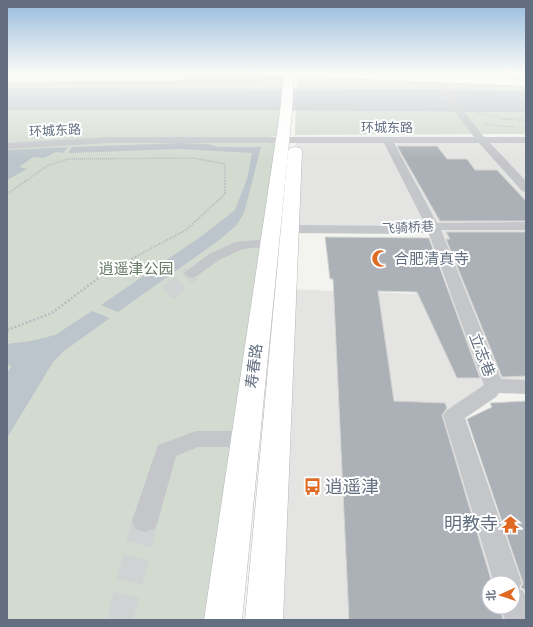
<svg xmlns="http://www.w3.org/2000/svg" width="533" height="627" font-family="Figtree,'Noto Sans SC',sans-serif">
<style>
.built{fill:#e4e4e3}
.green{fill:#d3dbd1}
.water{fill:#bcc5cb}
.building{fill:#acb1b7;stroke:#d4d5d2}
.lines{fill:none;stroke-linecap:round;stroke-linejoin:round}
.minor-tunnel-far1{stroke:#cfd3d3;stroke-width:16;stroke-dasharray:16 8;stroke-linecap:butt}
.minor-tunnel{stroke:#cfd3d3;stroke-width:26;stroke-dasharray:26 13;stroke-linecap:butt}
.highway-tunnel{stroke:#cfd3d3;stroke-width:10;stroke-dasharray:10 5.5;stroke-linecap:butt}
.major-casing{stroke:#b4b7bb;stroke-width:1}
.highway-casing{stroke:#b4b6ba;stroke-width:1}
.path-far3{stroke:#bbbcbf;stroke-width:1;stroke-dasharray:1 1;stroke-linecap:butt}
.path-far2{stroke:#bbbcbf;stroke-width:1.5;stroke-dasharray:1 1;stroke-linecap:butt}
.path-far1{stroke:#bbbcbf;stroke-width:2;stroke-dasharray:1.5 1.5;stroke-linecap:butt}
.path{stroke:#bbbcbf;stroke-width:2.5;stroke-dasharray:2 2;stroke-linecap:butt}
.minor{fill:#c4c6ca;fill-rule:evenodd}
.major{fill:#fff;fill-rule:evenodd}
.highway{fill:#fff;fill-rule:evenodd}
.labels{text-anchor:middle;stroke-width:4;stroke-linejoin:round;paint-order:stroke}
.far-street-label{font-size:13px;fill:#636f80;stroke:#fff}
.poi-label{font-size:15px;fill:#636f80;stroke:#fff;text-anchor:start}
.park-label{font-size:15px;fill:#637862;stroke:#fff}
.street-label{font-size:15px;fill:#636f80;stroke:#fff}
.near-poi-label{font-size:18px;fill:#636f80;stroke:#fff;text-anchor:start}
</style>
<rect width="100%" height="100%" fill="#f3f4ef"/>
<polygon class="built" points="296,140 526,140 526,387 494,386 454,415 508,583 489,583 489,607 513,607 520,620 264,620 286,289 416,294 414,287 455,287 432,227 290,229"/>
<g class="green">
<polygon points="185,72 289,73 283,135 252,139 283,140 223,620 7,620 7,84 184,82"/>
<polygon points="299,74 526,83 526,134 295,135 296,89"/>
</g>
<g class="water">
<polygon points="7,88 399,89 526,91 526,112 265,110 7,110"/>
<polygon points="180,143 207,144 218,147 261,147 244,213 236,226 218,241 118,312 101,305 203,235 235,210 247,179 252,153 179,149 68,153 72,147"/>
<polygon points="68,147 63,153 56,152 44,158 33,157 19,167 27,169 7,180 7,150"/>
<polygon points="92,311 110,318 64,351 53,362 7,438 7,373 11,367 7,362 7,344 31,341 55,335"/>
</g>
<g class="building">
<polygon points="397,146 437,146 447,159 467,159 475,170 497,170 526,201 526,221 440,221"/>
<polygon points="446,232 526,232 526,376 502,377 446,239 450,239"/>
<polygon points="325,237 429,238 480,378 457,378 417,292 378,291 394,401 445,403 447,408 442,415 492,583 489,583 489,607 500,607 503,620 349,620 333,279 330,279"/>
<polygon points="526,401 526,593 524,589 521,588 523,583 467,419 492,407 490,403"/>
</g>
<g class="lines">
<polyline class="minor-tunnel-far1" points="168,293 192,273"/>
<polyline class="minor-tunnel" points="120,620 145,521"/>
<polyline class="highway-tunnel" points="346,72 350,72"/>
<defs>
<g id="major">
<polygon points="284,72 294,72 292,112 242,620 204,620 280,112"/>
<polygon points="295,147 300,148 302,151 283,620 245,620 288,151 290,148"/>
</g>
<polygon id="highway" points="262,72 337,72 526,80 526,86 267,75"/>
</defs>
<use href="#major" class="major-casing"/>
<use href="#highway" class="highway-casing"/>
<g class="path-far3">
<path d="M477 113C497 116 506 123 526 116"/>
<polyline points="519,120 522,120"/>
</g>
<g class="path-far2">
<polyline points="503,119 515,119"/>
<polyline points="519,120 526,121"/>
<polyline points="485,124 514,127"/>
<polyline points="26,181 47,166 68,159 193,158 225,164 225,181"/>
</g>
<g class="path-far1">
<polyline points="7,194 27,180"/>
<polyline points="135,257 186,230 225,194 225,180"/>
</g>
<polyline class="path" points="7,330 52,313 105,273 137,256"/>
<g class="minor">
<polygon points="289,73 292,73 292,77 270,81 226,84 7,86 7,82 226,80 270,77"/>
<polygon points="436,78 442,78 460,107 484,137 526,137 526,143 490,143 526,181 526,192 522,191 479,143 394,143 437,223 526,222 526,230 441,230 501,379 526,380 526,394 499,393 496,397 465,418 522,583 519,589 523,590 526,597 526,620 505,620 501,607 513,607 513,583 494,583 443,415 447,410 484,385 428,232 415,234 290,233 285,232 283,229 285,226 290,225 415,226 425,224 384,143 110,143 7,149 7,143 110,137 474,137 453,109 435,80"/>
<polygon points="269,239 274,240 276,243 274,246 243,249 219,260 197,276 192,278 187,276 184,273 209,254 235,242"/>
<polygon points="196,431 245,431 253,433 256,439 253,445 245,447 198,447 176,456 158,521 154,529 145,532 136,529 132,521 158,445"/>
</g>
<use href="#major" class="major"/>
<use href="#highway" class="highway"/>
</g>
<linearGradient id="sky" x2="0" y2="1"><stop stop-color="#96bbdc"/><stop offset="0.45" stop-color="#fafaf8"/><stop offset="1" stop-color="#fafaf8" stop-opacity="0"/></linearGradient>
<rect width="533" height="160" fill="url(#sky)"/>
<defs>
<symbol id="mosque-bare" viewBox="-9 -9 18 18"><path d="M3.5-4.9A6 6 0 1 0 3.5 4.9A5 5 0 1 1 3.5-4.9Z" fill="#df6a24" stroke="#fff" stroke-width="2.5" paint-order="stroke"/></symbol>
<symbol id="bus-bare" viewBox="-9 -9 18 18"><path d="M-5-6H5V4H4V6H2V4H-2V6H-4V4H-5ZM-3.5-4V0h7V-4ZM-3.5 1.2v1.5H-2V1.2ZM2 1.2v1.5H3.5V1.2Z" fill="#df6a24" stroke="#fff" stroke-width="2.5" paint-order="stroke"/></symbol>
<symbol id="temple-bare" viewBox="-9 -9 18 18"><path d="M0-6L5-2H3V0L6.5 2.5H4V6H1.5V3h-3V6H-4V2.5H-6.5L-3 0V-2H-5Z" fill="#df6a24" stroke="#fff" stroke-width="2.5" paint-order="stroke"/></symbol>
</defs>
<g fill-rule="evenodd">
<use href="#mosque-bare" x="368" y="246" width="25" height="25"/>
<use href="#bus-bare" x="300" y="474" width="25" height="25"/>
<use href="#temple-bare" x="498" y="512" width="25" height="25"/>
</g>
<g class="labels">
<g class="far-street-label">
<text x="387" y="132">环城东路</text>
<text transform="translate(55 130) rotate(-3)" y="5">环城东路</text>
<text transform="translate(408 227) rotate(-3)" y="5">飞骑桥巷</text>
</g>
<g class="poi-label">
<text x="394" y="264">合肥清真寺</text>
</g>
<g class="park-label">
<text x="136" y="274">逍遥津公园</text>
</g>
<g class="street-label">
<text transform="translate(482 355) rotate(69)" y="5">立志巷</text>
<text transform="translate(254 366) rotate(-83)" y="5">寿春路</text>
</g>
<g class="near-poi-label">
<text x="325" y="493">逍遥津</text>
<text x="498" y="530" text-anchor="end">明教寺</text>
</g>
</g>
<rect width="533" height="627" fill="none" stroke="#636f80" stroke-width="16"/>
<g transform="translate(501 595) rotate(267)"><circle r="19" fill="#ffffff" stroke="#c1c5cc"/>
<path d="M0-3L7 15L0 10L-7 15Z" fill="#df6a24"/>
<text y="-6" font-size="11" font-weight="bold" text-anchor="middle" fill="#636f80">北</text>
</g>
</svg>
